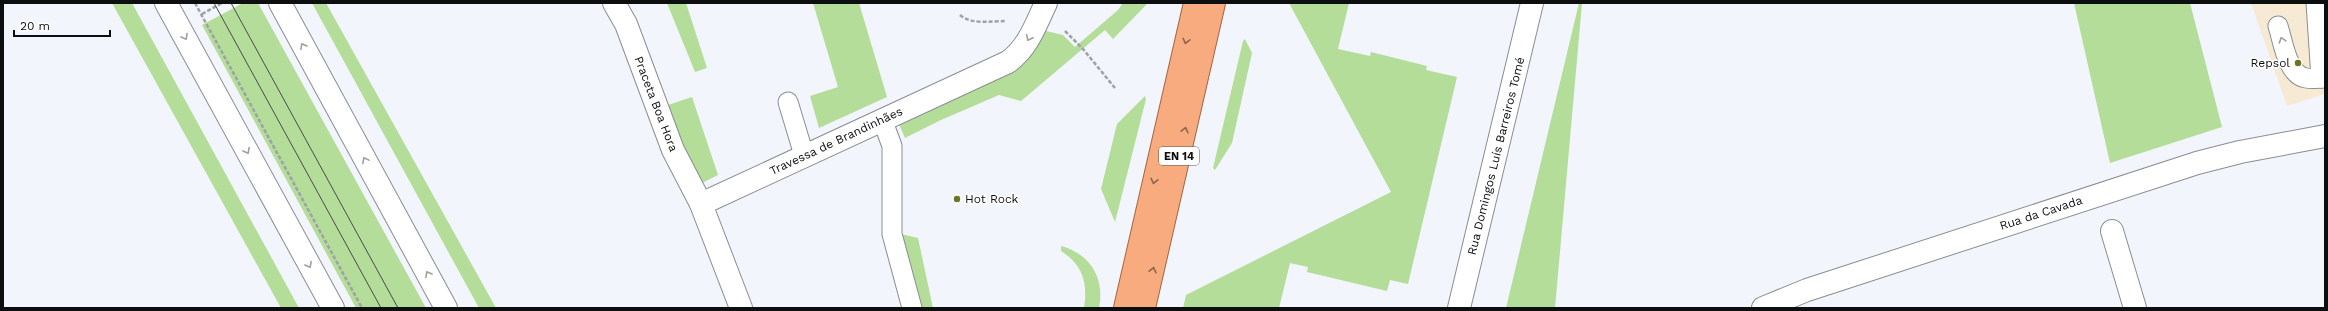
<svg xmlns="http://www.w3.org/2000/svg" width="2328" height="311" font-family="'Work Sans',sans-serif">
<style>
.commercial{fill:#f6ead5}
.green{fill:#b3dd98}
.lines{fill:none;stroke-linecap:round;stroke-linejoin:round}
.service-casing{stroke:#8a8d92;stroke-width:21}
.minor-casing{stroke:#8a8d92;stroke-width:24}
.secondary-casing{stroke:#8a8d92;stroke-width:24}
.trunk-casing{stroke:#a46642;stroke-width:24}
.path{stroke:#9fa1a7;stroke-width:2.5;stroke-dasharray:4 2;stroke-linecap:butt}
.service{stroke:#fff;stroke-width:19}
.minor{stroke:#fff;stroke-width:22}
.secondary{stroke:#fff;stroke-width:22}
.trunk{stroke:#f7ab7e;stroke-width:22}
.tram{stroke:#494b4e;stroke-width:1}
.path-bridge{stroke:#9fa1a7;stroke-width:2.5;stroke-dasharray:4 2;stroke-linecap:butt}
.oneway{stroke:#9e9f9f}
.oneway2{stroke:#8e644c}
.poi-dot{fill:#6a751f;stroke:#fff;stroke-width:1.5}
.labels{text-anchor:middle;stroke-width:3;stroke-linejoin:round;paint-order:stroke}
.shield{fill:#fff;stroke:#565658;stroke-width:1}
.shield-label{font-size:11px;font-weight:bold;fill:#0d0e10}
.poi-label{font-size:12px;fill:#0d0e10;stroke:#fff;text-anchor:end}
.street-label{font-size:12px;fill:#0d0e10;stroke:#fff}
</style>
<rect width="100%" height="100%" fill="#f2f5fc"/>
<polygon class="commercial" points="2251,3 2325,3 2325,94 2287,106"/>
<g class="green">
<polygon points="112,3 132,3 299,308 281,308"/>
<polygon points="243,3 258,3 426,308 356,308 202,25"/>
<polygon points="312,3 326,3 496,308 479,308"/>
<polygon points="667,3 686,3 707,68 695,72"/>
<polygon points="813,3 859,3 887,97 819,128 810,96 838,87"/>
<polygon points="1123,3 1148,3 1113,39 1105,30 1021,101 999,95 941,120 905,138 898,122 1042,30 1063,35 1075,47 1118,10"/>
<polygon points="1289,3 1349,3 1338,49 1370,56 1371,52 1427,66 1426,70 1457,77 1408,284 1390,280 1387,291 1307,272 1308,267 1290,263 1279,308 1183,308 1186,295 1391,192"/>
<polygon points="1579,3 1582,3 1555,308 1506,308"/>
<polygon points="2074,3 2190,3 2222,127 2110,163"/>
<polygon points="1245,39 1252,53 1232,143 1215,170 1213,168 1243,41"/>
<polygon points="1145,96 1146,99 1115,222 1101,189 1117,124"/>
<polygon points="692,97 718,175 702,183 686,156 665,106"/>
<polygon points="901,234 918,238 933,308 921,308"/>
<path d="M1061 246C1091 254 1105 279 1099 308H1084C1088 283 1083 265 1061 251Z"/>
</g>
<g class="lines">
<defs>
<g id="service">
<polyline points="2316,3 2321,78"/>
<path d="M2278 26C2283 41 2287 75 2306 78 2312 79 2319 78 2325 78"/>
<polyline points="788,102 804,155"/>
<polyline points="882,119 892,146 892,234 912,308"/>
</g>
<g id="minor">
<polyline points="614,3 626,24 673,150 701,204"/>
<polyline points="2112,231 2135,308"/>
<path d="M741 308 701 204 1008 62C1028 48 1036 24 1046 3"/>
<polyline points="1459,308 1532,3"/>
</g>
<g id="secondary">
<polyline points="166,3 333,308"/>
<polyline points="280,3 446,308"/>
<polyline points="1763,308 1807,290 2197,163 2240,152 2325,136"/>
</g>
<g id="trunk">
<polyline points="1125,308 1195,3"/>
<polyline points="1144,308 1214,3"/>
</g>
</defs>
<use href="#service" class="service-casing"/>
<use href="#minor" class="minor-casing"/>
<use href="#secondary" class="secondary-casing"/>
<use href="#trunk" class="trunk-casing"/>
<g class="path">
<polyline points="202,14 222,3"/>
<path d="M960 15C971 25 992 21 1006 21"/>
<polyline points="1065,31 1083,49 1115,88"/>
</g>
<use href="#service" class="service"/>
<use href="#minor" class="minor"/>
<use href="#secondary" class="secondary"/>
<use href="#trunk" class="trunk"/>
<g class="tram">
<polyline points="214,3 381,308"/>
<polyline points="231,3 398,308"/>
</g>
<polyline class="path-bridge" points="195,3 362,308"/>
</g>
<defs><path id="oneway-chevron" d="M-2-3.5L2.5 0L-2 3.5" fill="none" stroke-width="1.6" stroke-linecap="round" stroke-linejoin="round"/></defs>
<g class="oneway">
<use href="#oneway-chevron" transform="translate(185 37) rotate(61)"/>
<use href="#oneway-chevron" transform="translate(1029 38) rotate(115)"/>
<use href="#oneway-chevron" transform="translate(2282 40) rotate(-108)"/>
<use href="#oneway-chevron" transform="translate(303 46) rotate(-119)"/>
<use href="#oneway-chevron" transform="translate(247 151) rotate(61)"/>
<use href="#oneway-chevron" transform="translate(365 160) rotate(-118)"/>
<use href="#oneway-chevron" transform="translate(309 265) rotate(61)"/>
<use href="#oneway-chevron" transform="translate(428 274) rotate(-119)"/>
</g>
<g class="oneway2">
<use href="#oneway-chevron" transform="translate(1186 41) rotate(103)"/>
<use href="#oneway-chevron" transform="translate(1185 130) rotate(-77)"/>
<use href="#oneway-chevron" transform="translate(1154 181) rotate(103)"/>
<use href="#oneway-chevron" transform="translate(1153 270) rotate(-77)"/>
</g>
<g class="poi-dot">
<circle cx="2298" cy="63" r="4"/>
<circle cx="957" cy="199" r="4"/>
</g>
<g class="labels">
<rect class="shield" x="1159" y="147" width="40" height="18" rx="3"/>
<g class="shield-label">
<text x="1179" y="160">EN 14</text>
</g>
<g class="poi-label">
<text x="2290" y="67">Repsol</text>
<text x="965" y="203" text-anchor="start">Hot Rock</text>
</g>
<g class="street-label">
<text transform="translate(656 104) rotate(69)" y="4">Praceta Boa Hora</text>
<text transform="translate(836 141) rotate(-25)" y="4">Travessa de Brandinhães</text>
<text transform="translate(1496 156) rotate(-76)" y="4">Rua Domingos Luís Barreiros Tomé</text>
<text transform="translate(2041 213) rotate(-18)" y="4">Rua da Cavada</text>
</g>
</g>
<rect width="2328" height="311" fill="none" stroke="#0d0e10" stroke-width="8"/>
<path d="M14 30v6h96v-6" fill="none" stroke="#0d0e10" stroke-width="2"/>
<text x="20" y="30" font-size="12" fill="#0d0e10" stroke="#ffffff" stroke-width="3" paint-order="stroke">20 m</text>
</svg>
